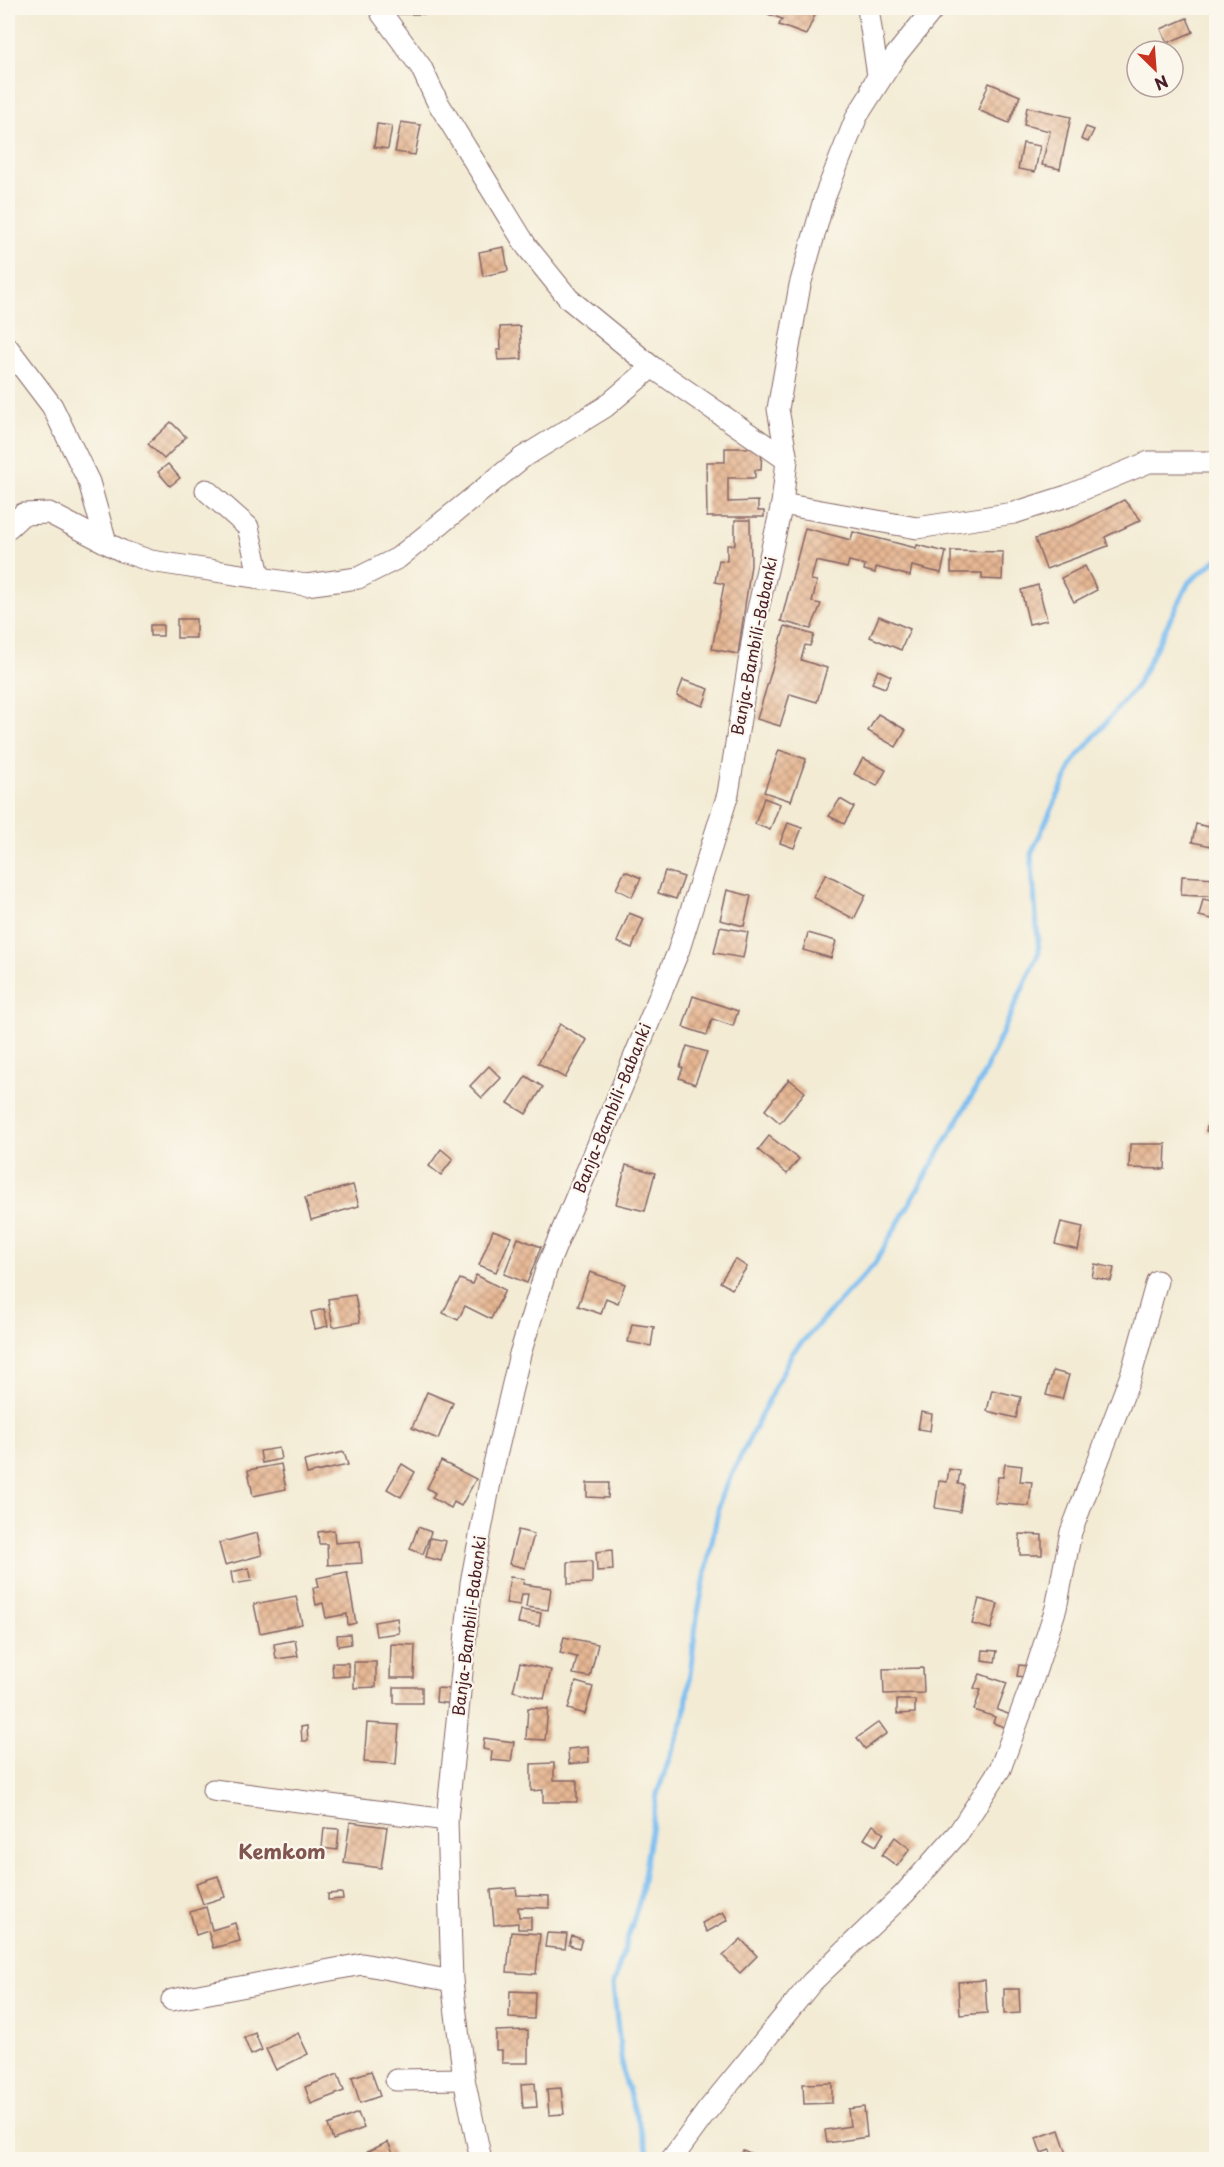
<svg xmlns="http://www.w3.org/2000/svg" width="1224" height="2167" font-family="'Playpen Sans',sans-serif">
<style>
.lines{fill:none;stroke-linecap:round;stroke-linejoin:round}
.stream{stroke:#7cbef1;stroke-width:5}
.building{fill:url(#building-cross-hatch)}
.minor-casing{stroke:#856666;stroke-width:23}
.minor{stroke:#fff;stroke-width:21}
.labels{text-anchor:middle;stroke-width:4.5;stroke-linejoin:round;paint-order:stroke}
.street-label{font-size:16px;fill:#4a1f2b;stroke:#fbf7ec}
.quarter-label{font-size:20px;font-weight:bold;fill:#815550;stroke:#fbf7ec}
</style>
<defs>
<pattern id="building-cross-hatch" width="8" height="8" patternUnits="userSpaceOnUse" patternTransform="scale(1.5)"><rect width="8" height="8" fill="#e7b894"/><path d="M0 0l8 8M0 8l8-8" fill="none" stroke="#bd9579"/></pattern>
</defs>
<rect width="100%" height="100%" fill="#fbf7ec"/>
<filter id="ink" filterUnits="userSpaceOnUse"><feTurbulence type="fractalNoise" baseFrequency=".0167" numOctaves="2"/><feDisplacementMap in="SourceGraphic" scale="12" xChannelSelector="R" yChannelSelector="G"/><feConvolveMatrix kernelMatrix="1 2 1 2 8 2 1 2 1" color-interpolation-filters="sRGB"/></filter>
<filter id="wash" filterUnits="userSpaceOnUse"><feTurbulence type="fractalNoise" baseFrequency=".008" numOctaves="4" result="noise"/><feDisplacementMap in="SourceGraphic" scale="24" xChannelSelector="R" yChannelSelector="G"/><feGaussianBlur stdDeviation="1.35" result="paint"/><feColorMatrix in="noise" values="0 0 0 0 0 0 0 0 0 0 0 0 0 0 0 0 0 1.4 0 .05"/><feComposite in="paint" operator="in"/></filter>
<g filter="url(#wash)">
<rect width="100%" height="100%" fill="#f3ebd4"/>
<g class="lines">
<polyline class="stream" points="651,2160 623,2074 613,1985 640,1899 657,1794 685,1714 697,1617 721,1496 792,1353 875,1263 981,1080 1039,952 1031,854 1074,761 1137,685 1189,582 1216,560"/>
</g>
<g id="blocks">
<g class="building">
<rect x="389" y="8" width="43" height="6"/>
<polygon points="771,8 818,8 806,35 779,25 782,19 768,14"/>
<polygon points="1187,18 1193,32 1167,43 1161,29"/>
<polygon points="989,83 1020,96 1009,123 978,110"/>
<polygon points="1027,107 1071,117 1060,169 1042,165 1050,131 1024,125"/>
<polygon points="401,122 421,125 415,155 395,152"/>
<polygon points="377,124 392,126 388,149 374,147"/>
<polygon points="1086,127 1094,130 1088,142 1081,139"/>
<polygon points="1023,143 1040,146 1035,172 1018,169"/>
<polygon points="504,247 508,271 483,276 479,252"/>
<polygon points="520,326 522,359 498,360 497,350 501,350 500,327"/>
<polygon points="171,422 186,437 164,459 148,444"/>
<polygon points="725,448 762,448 761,470 755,470 755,478 728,478 728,502 758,501 758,511 764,511 764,517 707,517 706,462 725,462"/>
<polygon points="168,464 180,478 170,486 158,472"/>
<polygon points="1124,500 1141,520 1105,537 1108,546 1046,569 1035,539 1076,524"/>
<polygon points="735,520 750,520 751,565 738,654 712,649 724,584 715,582 719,560 727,561 727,545 735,545"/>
<polygon points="805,528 851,540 853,532 916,548 917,545 946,552 941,573 912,566 910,576 876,567 875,573 864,570 865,565 849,561 847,568 816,561 811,580 817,581 812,602 821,604 811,629 781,621"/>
<polygon points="951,551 1003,552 1002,580 982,579 982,573 951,573"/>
<polygon points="1085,566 1097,590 1074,602 1061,578"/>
<polygon points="1038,585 1047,620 1029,624 1021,590"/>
<polygon points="879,616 910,629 901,650 870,637"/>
<rect x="177" y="619" width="19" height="19"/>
<rect x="150" y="625" width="13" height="11"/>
<polygon points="785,626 814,635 810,646 805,645 801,660 827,668 817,702 790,694 780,726 757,719"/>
<polygon points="878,670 891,676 885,688 872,683"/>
<polygon points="683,680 709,689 703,706 677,696"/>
<polygon points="878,714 906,730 896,747 868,731"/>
<polygon points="779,750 806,759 791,801 764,792"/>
<polygon points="863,758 886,770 877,786 854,774"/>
<polygon points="764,798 780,804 770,830 755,824"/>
<polygon points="840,799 854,807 844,824 829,816"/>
<polygon points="1210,819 1216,820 1216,847 1192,842 1196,824 1209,827"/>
<polygon points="788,823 802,828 794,848 780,843"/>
<polygon points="625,871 641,878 632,897 616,889"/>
<polygon points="665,871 684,877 676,899 658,893"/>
<polygon points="826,874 866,895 854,919 813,897"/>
<polygon points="1182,876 1216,878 1216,897 1181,895"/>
<polygon points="727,890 751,896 744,926 720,920"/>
<polygon points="1203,899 1216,902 1216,920 1199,916"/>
<polygon points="629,913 644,919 632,948 617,942"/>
<polygon points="720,927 748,932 743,958 714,953"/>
<polygon points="808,933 836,941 831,958 803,950"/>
<polygon points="693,996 738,1011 733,1026 712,1019 707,1035 683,1027"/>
<polygon points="560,1024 587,1040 565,1078 538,1063"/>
<polygon points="687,1046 707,1052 695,1084 679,1078 683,1068 680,1067"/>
<polygon points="489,1066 501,1078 482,1098 470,1086"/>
<polygon points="526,1076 543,1087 526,1114 508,1103"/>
<polygon points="789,1079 805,1092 780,1123 765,1110"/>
<polygon points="1210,1115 1216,1116 1216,1134 1206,1131"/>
<polygon points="769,1136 799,1159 787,1174 758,1150"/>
<polygon points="1130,1144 1166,1144 1165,1169 1129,1168"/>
<polygon points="441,1149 453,1159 441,1175 429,1166"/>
<polygon points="626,1165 655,1173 645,1211 616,1204"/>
<polygon points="353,1185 359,1206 311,1220 305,1198"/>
<polygon points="1061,1222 1083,1227 1078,1250 1055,1244"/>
<polygon points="493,1230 511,1237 496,1272 479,1265"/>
<polygon points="518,1238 541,1247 527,1283 504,1274"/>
<polygon points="735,1259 747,1267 732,1289 720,1282"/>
<polygon points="1095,1264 1114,1268 1111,1281 1092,1277"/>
<polygon points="590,1272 625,1284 618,1303 606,1298 601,1314 578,1306"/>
<polygon points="476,1275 505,1290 491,1319 465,1306 458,1320 443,1313 460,1279 472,1284"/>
<polygon points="355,1295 360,1322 333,1327 328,1299"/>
<polygon points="324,1309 328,1326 315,1329 311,1312"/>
<polygon points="632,1324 654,1327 651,1346 628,1342"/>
<polygon points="1053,1371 1069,1375 1062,1399 1046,1395"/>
<polygon points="992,1390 1021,1397 1016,1418 987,1411"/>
<polygon points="427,1392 453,1403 438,1439 412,1428"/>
<polygon points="921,1412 932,1414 930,1431 918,1429"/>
<polygon points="279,1448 281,1459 262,1463 260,1451"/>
<polygon points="344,1452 348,1465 307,1474 304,1461"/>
<polygon points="441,1461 476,1479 461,1506 454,1502 451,1508 432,1498 435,1493 427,1488"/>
<polygon points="281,1464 286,1489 253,1496 248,1470"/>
<polygon points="402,1464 415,1472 401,1497 387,1489"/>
<polygon points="1005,1464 1022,1466 1020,1481 1032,1482 1029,1506 995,1503 998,1477 1003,1477"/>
<polygon points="949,1469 960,1471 958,1484 964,1485 960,1512 935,1508 939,1481 947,1482"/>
<polygon points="587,1483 609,1483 608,1498 587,1497"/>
<polygon points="418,1527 431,1532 423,1554 410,1549"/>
<polygon points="334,1530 335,1543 360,1541 362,1563 328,1565 327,1544 319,1544 318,1532"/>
<polygon points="518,1530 534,1534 525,1568 509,1564"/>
<polygon points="257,1533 262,1555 225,1565 219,1543"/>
<polygon points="1020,1534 1042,1535 1042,1555 1020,1555"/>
<polygon points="430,1538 446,1541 441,1561 426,1557"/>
<polygon points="612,1550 613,1570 597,1571 596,1552"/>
<polygon points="592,1561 592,1583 568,1584 568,1562"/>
<polygon points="249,1568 252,1581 233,1584 231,1572"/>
<polygon points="347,1572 356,1623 348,1625 347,1614 326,1618 323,1603 316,1605 313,1588 319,1587 317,1578"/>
<polygon points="510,1577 524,1579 523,1584 551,1588 548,1610 526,1607 528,1594 522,1594 520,1605 506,1603"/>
<polygon points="296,1596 302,1624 260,1633 254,1604"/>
<polygon points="979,1599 998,1604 991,1629 972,1624"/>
<polygon points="521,1610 541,1613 539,1626 518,1623"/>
<polygon points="397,1618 399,1633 376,1636 374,1622"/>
<polygon points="350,1634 351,1644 338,1646 337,1635"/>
<polygon points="564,1637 598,1644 590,1677 573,1674 577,1657 560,1653"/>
<polygon points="295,1640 298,1656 276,1659 274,1644"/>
<polygon points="391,1644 415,1645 414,1678 390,1678"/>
<polygon points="983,1650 997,1651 995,1662 982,1660"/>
<polygon points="354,1662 376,1662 376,1687 354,1688"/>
<polygon points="332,1663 348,1663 349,1676 333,1677"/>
<polygon points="520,1663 551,1670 544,1699 513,1691"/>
<polygon points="1019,1665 1038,1667 1037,1679 1017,1676"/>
<polygon points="923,1668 924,1693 884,1694 883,1669"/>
<polygon points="980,1674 1007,1683 997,1710 1011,1715 1007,1728 993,1723 995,1717 974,1710 981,1690 974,1688"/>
<polygon points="576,1682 593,1687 585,1714 568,1709"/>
<rect x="394" y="1687" width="28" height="16"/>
<polygon points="437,1688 453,1689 452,1704 436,1702"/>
<polygon points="897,1700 915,1700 915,1713 897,1714"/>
<polygon points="528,1708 548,1709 545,1740 526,1739"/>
<polygon points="879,1722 887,1733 865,1749 857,1738"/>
<polygon points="367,1723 399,1725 396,1764 364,1762"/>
<polygon points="307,1726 308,1741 302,1741 301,1727"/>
<polygon points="484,1738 514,1742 511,1762 491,1760 492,1751 483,1749"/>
<polygon points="588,1747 589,1762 569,1764 568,1749"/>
<polygon points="554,1763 554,1780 577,1780 577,1802 543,1802 543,1790 531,1791 531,1764"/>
<polygon points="350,1822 387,1827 381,1868 344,1863"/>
<polygon points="873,1825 884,1833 876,1846 864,1839"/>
<polygon points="324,1828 339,1829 337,1850 322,1848"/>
<polygon points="895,1837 910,1849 897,1866 882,1855"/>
<polygon points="218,1876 225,1897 203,1904 196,1883"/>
<polygon points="516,1888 517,1895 549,1896 549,1908 518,1907 519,1917 531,1917 531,1929 518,1929 518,1923 494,1925 491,1890"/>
<polygon points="342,1893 343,1899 328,1900 328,1894"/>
<polygon points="206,1907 212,1930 235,1923 240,1941 213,1948 208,1931 196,1935 190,1912"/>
<polygon points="723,1912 728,1920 707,1932 702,1923"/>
<polygon points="511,1932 540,1934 536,1974 507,1972"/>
<polygon points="547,1933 567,1934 565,1949 545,1947"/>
<polygon points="572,1936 582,1939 579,1948 569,1945"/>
<polygon points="741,1939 757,1956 740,1973 723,1956"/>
<polygon points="985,1980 987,2013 960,2015 958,1982"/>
<polygon points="1004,1989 1019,1989 1020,2013 1004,2014"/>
<polygon points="510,1991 535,1992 534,2019 509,2018"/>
<polygon points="528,2030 528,2063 502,2063 502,2050 496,2050 496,2031"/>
<polygon points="255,2033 262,2050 251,2055 244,2038"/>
<polygon points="298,2033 308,2054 276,2070 266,2049"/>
<polygon points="371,2071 380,2096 360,2103 352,2077"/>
<polygon points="338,2074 344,2091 311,2104 305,2087"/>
<polygon points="535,2083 537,2107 523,2108 521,2084"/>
<polygon points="832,2083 832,2103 804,2104 803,2084"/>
<polygon points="561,2088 564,2114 549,2115 547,2089"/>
<polygon points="864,2107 867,2137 827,2143 825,2130 850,2126 848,2109"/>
<polygon points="358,2113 364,2128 333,2140 328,2125"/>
<polygon points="1059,2130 1069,2160 1053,2160 1050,2150 1041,2153 1036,2138"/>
<polygon points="388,2142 396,2160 370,2160 367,2152"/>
<polygon points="743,2150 759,2157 758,2160 739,2160"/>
</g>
</g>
</g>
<g filter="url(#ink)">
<use href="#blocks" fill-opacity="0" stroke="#856666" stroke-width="1.5"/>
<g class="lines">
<defs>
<g id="minor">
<polyline points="381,8 382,14 421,67 437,101 527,247 569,299 652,367 787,460"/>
<polyline points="868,8 878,76 872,87"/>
<polyline points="8,348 52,406 89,482 106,542"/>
<polyline points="206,490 248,527 260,579"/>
<polyline points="782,504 787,460 778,409 800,285 825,196 857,116 896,55 934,8"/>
<polyline points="8,528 23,514 49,513 122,551 151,561 306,585 358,578 398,558 522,458 605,407 652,367"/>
<polyline points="213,1790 447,1820"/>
<polyline points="172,2000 362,1964 452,1981"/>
<polyline points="396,2080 464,2079"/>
<polyline points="481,2160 464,2079 452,1981 447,1820 471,1583 491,1477 520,1354 547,1267 678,952 728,794 756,618 782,504 917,528 1014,513 1067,496 1149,462 1216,462"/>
<polyline points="671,2160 707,2111 812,1982 904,1894 959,1832 1000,1769 1029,1691 1056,1608 1071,1532 1131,1375 1157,1281"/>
</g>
</defs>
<use href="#minor" class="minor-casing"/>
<use href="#minor" class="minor"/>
</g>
</g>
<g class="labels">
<g class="street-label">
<text transform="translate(754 646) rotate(-79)" y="6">Banja-Bambili-Babanki</text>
<text transform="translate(612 1108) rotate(-68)" y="6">Banja-Bambili-Babanki</text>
<text transform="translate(469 1626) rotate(-83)" y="6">Banja-Bambili-Babanki</text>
</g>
<g class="quarter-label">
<text x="282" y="1859">Kemkom</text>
</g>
</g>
<rect width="1224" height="2167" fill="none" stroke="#fbf7ec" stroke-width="30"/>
<g transform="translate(1155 69) rotate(155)"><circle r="28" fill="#fbf7ec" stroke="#b4a19f" stroke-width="1.5"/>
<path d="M0-4.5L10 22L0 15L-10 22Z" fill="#c8321e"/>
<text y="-9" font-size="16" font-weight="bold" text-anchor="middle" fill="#4a1f2b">N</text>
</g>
</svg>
